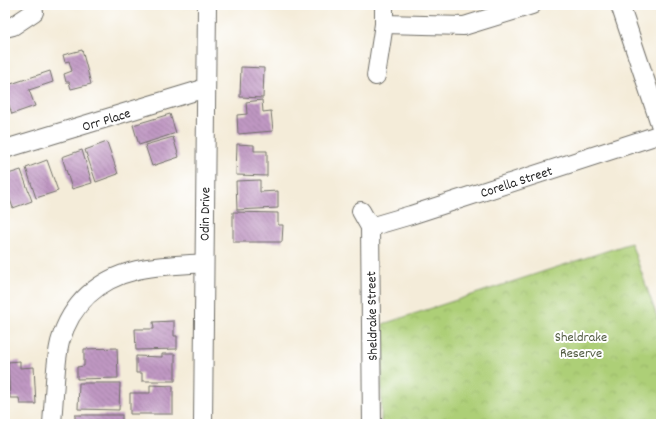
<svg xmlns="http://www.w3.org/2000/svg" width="666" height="429" font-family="Dekko,sans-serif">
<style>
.park{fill:url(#park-crowns);stroke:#6c7d51}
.building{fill:url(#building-back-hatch)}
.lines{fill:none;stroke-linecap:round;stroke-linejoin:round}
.minor-casing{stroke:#716f68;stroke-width:20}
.minor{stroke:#fff;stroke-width:18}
.labels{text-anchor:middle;stroke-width:4;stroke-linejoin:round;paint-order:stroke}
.street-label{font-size:14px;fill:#2b2b2b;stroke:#fff}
.park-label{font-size:14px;fill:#525c42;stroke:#fff}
</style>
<defs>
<pattern id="park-crowns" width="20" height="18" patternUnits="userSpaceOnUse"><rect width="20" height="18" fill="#adcf77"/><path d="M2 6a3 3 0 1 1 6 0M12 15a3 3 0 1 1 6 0" fill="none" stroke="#95b267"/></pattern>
<pattern id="building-back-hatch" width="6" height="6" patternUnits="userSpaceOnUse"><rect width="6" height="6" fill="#c098c3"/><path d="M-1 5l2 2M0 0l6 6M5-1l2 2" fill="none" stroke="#9c7c9f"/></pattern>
</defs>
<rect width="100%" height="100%" fill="#fff"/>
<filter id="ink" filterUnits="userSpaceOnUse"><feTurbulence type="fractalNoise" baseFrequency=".025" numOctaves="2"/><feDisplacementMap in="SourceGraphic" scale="8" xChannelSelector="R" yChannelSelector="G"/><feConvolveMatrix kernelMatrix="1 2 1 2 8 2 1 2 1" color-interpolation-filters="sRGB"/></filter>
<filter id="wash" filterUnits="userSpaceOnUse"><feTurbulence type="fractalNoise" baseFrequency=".012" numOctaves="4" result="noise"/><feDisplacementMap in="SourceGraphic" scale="16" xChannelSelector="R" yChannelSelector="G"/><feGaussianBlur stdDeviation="0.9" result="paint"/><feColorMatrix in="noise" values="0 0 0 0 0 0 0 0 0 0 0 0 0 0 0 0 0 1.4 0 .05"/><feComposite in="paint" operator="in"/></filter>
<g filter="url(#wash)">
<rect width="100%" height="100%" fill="#f4ecd9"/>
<polygon class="park" points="631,243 661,328 661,424 381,424 383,324"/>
<g id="blocks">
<g class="building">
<polygon points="82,50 91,84 71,89 69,82 66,82 64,74 72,71 69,61 65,62 63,55"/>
<polygon points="241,67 264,68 263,98 240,97"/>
<polygon points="50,71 53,82 29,90 35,106 12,114 5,94 5,86"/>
<polygon points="262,100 263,112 271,111 273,131 238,134 237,115 247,114 246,102"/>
<polygon points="170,114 176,133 139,145 133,125"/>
<polygon points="173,137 179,157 152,166 145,145"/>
<polygon points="107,142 118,174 96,182 85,150"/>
<polygon points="237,144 254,145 254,151 267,151 267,176 236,175"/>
<polygon points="82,150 92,183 72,189 62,157"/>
<polygon points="47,160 58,191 36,198 26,168"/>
<polygon points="21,170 32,201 13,208 5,185 5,175"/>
<polygon points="260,180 260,192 278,191 278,208 237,210 236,181"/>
<polygon points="233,212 278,213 278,225 283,225 282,242 233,242"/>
<polygon points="174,321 174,336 177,336 177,349 136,350 135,329 154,329 153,322"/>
<polygon points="117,348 118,378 77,379 77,367 84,366 84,349"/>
<polygon points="162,354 175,354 175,381 142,381 142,373 136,373 136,356 162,357"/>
<polygon points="20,361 20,368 34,367 36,404 20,404 19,398 10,398 8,362"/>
<polygon points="79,383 120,383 119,410 78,409"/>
<polygon points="150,385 173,386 173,414 130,414 130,393 150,393"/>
<rect x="75" y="415" width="47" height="9"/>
</g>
</g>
</g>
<g filter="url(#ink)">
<use href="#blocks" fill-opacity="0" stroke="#716f68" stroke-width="1"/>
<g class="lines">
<defs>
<g id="minor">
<polyline points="620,5 661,127"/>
<polyline points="384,24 464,26 532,5"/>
<polyline points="5,28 13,26 34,12"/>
<polyline points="376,76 384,24 384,5"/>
<polyline points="5,149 206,88"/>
<polyline points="361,211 370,227 372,424"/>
<polyline points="370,227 411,215 661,134"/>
<path d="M52 424C53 410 54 395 55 381 56 368 57 354 60 342 71 303 99 279 137 270 157 265 183 265 204 263"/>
<polyline points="203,424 207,5"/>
</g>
</defs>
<use href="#minor" class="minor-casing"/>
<use href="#minor" class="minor"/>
</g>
</g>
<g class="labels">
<g class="street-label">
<text transform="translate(106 119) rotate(-17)" y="5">Orr Place</text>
<text transform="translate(516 181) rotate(-18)" y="5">Corella Street</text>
<text transform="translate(204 214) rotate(-89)" y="5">Odin Drive</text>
<text transform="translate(371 316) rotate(-91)" y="5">Sheldrake Street</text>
</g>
<g class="park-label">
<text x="581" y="341">Sheldrake<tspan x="581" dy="16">Reserve</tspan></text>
</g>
</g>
<rect width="666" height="429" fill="none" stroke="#fff" stroke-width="20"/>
</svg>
